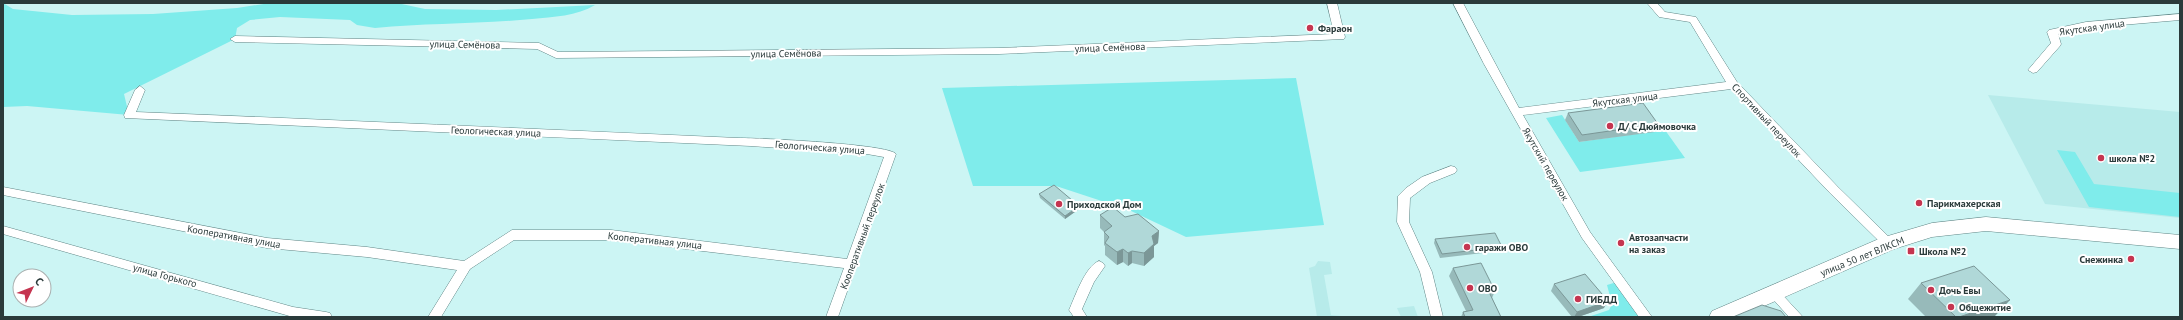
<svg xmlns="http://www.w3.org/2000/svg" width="2183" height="320" font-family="'PT Sans',sans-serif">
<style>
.built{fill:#b7ebea}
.green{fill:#7feceb}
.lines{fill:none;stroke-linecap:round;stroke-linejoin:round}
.street-casing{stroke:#608686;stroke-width:1}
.primary-casing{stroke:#608686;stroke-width:1}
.street{fill:#fff;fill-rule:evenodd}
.primary{fill:#fff;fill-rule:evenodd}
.wall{fill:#97baba}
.shaded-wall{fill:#7b9797}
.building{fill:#b0d8d8;stroke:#7b9797}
.poi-dot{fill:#c53550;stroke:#fff;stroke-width:1.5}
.labels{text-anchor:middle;stroke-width:4;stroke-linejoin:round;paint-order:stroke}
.street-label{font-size:10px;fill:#2a3a3a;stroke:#fff}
.poi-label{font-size:10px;font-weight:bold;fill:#2a3a3a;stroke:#fff;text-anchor:start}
</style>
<rect width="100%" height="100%" fill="#ccf5f4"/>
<g class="built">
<polygon points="1988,95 2180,112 2180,218 2045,204"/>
<polygon points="1318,261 1330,262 1332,274 1324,275 1331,315 1352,317 1317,317 1309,268 1315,266"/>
<polygon points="1414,306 1418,317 1401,317 1397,308"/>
</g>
<g class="green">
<path d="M3 3 13 9 72 15 153 14 237 8 270 3H397L425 9 496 10 595 5C577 16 553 17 532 19 480 24 427 23 375 28L357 25 350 20 280 17 250 20 237 28 235 39 124 94 129 115 27 106 3 107Z"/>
<polygon points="1296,78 1324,225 1186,237 1129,210 1056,186 973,186 942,88"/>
<polygon points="1562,115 1579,142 1665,130 1685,158 1580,172 1546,118"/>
<polygon points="2057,150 2075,152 2094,184 2180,193 2180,217 2089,207"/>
<polygon points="1617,282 1641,317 1588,317 1609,310 1612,304 1607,285"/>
</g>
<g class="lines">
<defs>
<g id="street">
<polygon points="1327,3 1337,3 1345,37 1344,39 999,54 556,58 537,49 235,42 230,39 235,36 539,43 558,52 999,48 1334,34"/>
<polygon points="1453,3 1463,3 1519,108 1726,82 1690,22 1659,17 1647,3 1657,3 1665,12 1696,17 1737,82 1838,187 1892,240 1894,243 1892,246 1884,246 1830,193 1731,89 1523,115 1590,232 1652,317 1639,317 1582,238 1484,64"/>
<polygon points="2180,14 2180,20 2086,28 2058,34 2061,44 2060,46 2037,72 2033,73 2028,70 2051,43 2047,32 2049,30 2086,22"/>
<path d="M140 86 145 90 136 112C336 120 537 129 738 138 759 138 889 144 896 154L838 317H826L844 268 611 240H514L470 269 441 317H428L457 270 367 257 267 248 3 195V187L267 238 367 247 464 261 512 230H611L847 259 884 157 867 154 751 146 125 118 124 115 135 90Z"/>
<polygon points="1451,166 1455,167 1457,170 1455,173 1430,183 1410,198 1409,222 1432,272 1443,317 1431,317 1420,272 1397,222 1398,196 1406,188 1422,177"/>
<polygon points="3,226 293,307 326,312 330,313 332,317 293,317 3,234"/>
<path d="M1099 261 1103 263 1105 266 1094 282 1082 309 1087 317H1074L1069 310C1075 297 1085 266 1099 261Z"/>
<polygon points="1774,288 1778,290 1803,317 1789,317 1770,296 1768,293 1770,290"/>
</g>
<polygon id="primary" points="1986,217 2180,235 2180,249 1986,231 1932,237 1894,249 1739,317 1709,317 1712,311 1881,238 1932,223"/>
</defs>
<use href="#street" class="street-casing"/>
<use href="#primary" class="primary-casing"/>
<use href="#street" class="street"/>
<use href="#primary" class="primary"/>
</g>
<g class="wall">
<polygon points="1568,113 1658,124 1655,132 1579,142 1565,120"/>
<polygon points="1039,194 1079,209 1065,219 1040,198"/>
<polygon points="1100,215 1125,217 1159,231 1158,243 1154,246 1154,257 1144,266 1132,263 1128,266 1123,262 1117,265 1105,255 1105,246 1104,245 1104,232 1100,228"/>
<polygon points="1435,239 1502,247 1500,251 1440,258 1434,243"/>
<polygon points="1453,268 1495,291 1492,298 1501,317 1461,317 1463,312 1466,311 1449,276"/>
<polygon points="1921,283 1995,316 1992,317 1926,317 1908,299"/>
<polygon points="1554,284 1604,308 1578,317 1572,317 1551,291"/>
</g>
<g class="shaded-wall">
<polygon points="1079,206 1079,209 1065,219 1065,216"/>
<polygon points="1159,231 1158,243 1154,246 1154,257 1144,266 1144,253 1152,236"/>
<polygon points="1123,249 1123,262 1117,265 1117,252"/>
<polygon points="1132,251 1132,263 1128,266 1128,253"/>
<polygon points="2010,300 1995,316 1992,317 1959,317"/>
<polygon points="1608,301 1604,308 1578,317 1574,317 1577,312"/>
</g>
<g class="building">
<polygon points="1643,103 1658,124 1582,135 1568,113"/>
<polygon points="1054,185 1079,206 1065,216 1039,194"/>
<polygon points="1113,207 1125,217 1138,214 1159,231 1152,236 1154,244 1144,253 1132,251 1128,253 1123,249 1117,252 1105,243 1109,237 1104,232 1112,226 1100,215"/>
<polygon points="1495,233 1502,247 1442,254 1435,239"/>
<polygon points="1481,263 1495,291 1489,292 1501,317 1465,317 1463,312 1473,310 1453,268"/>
<polygon points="1974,266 2010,300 1959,317 1956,317 1921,283"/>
<polygon points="1585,274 1608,301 1577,312 1554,284"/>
<polygon points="1762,305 1781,311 1786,317 1733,317"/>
</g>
<g class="poi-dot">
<circle cx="1310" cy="28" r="4"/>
<circle cx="1610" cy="126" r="4"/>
<circle cx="2101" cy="158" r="4"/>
<circle cx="1919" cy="203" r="4"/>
<circle cx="1059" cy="204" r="4"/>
<circle cx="1621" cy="243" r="4"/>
<circle cx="1467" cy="247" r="4"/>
<rect x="1907" y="247" width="8" height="8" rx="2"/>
<circle cx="2131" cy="259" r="4"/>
<circle cx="1470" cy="288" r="4"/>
<circle cx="1931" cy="290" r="4"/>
<circle cx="1578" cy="299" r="4"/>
<circle cx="1951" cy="307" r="4"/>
</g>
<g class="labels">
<g class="street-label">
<text transform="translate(2092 27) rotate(-8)" y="4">Якутская улица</text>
<text transform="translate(465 44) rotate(1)" y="4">улица Семёнова</text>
<text transform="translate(1110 47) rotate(-2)" y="4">улица Семёнова</text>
<text transform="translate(786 53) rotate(-1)" y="4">улица Семёнова</text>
<text transform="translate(1625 99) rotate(-7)" y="4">Якутская улица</text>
<text transform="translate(1767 120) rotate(47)" y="4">Спортивный переулок</text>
<text transform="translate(496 131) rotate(2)" y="4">Геологическая улица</text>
<text transform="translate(820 147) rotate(4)" y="4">Геологическая улица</text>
<text transform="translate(1546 164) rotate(60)" y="4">Якутский переулок</text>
<text transform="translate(234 236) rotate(10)" y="4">Кооперативная улица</text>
<text transform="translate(862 236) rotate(-70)" y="4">Кооперативный переулок</text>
<text transform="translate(655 240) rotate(6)" y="4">Кооперативная улица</text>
<text transform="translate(1862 256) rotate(-22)" y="4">улица 50 лет ВЛКСМ</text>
<text transform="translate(165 275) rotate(15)" y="4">улица Горького</text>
</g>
<g class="poi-label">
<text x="1318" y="32">Фараон</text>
<text x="1618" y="130">Д/ С Дюймовочка</text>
<text x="2109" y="162">школа №2</text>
<text x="1927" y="207">Парикмахерская</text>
<text x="1067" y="208">Приходской Дом</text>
<text x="1629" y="241">Автозапчасти<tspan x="1629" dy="12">на заказ</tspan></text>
<text x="1475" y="251">гаражи ОВО</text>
<text x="1919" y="255">Школа №2</text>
<text x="2123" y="263" text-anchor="end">Снежинка</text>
<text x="1478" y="292">ОВО</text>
<text x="1939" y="294">Дочь Евы</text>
<text x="1586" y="303">ГИБДД</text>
<text x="1959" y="311">Общежитие</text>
</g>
</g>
<rect width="2183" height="320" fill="none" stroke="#2a3a3a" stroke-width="8"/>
<g transform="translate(32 288) rotate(47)"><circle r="19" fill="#ffffff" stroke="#aab0b0"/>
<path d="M0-3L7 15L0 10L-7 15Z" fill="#c53550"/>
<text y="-6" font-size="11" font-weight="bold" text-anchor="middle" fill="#2a3a3a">С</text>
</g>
</svg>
